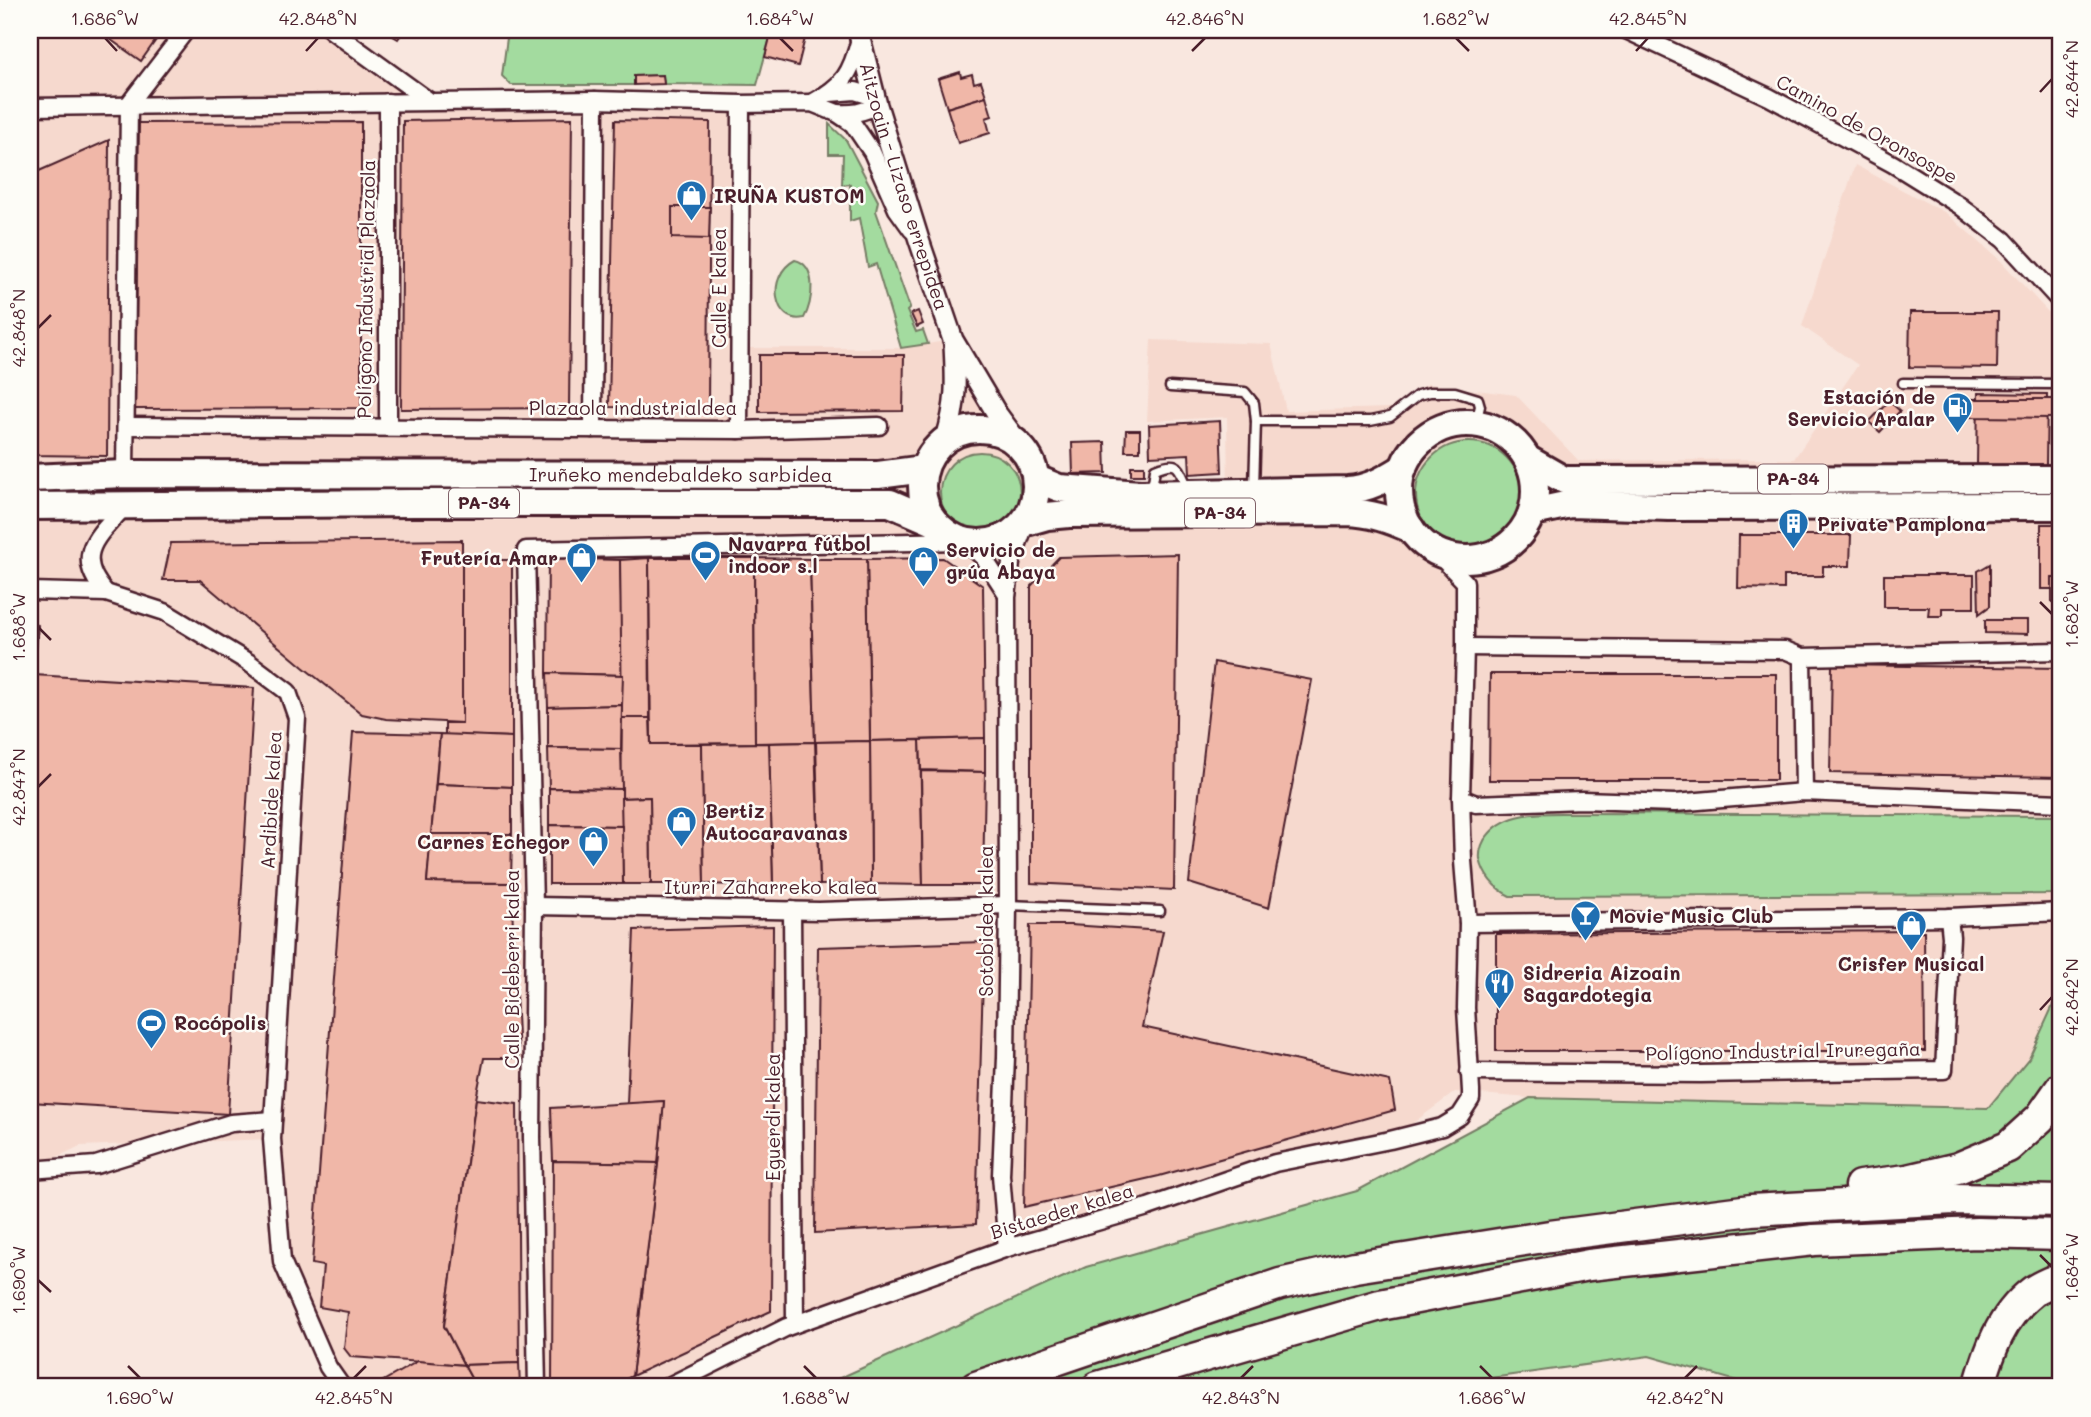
<svg xmlns="http://www.w3.org/2000/svg" width="2091" height="1417" font-family="Mali,sans-serif">
<style>
.built{fill:#f6d9ce}
.green{fill:#a3db9f;stroke:#767d65;stroke-width:2}
.building{fill:#f0b7a8;stroke:#4a1f2b;stroke-width:2}
.lines{fill:none;stroke-linecap:round;stroke-linejoin:round}
.service-casing{stroke:#4a1f2b;stroke-width:13}
.minor-casing{stroke:#4a1f2b;stroke-width:21}
.tertiary-casing{stroke:#4a1f2b;stroke-width:24}
.trunk-casing{stroke:#4a1f2b;stroke-width:32}
.motorway-casing{stroke:#4a1f2b;stroke-width:35}
.service{stroke:#fdfcf7;stroke-width:8}
.minor{stroke:#fdfcf7;stroke-width:16}
.tertiary{stroke:#fdfcf7;stroke-width:19}
.trunk{stroke:#fdfcf7;stroke-width:26}
.motorway{stroke:#fdfcf7;stroke-width:30}
.ticks{fill:none;stroke:#4a1f2b;stroke-width:2.5}
.labels{text-anchor:middle;stroke-width:5;stroke-linejoin:round;paint-order:stroke}
.shield{fill:#fdfcf7;stroke:#806168;stroke-width:2}
.shield-label{font-size:18px;font-weight:bold;fill:#4a1f2b}
.street-label{font-size:19px;fill:#4a1f2b;stroke:#fdfcf7}
.poi-label{font-size:19px;font-weight:bold;fill:#4a1f2b;stroke:#fdfcf7;text-anchor:start}
.neatline{fill:none;stroke:#4a1f2b;stroke-width:2.5}
.ticks-label{font-size:18px;text-anchor:middle;fill:#4a1f2b}
</style>
<rect width="100%" height="100%" fill="#f9e7df"/>
<filter id="ink" filterUnits="userSpaceOnUse"><feTurbulence type="fractalNoise" baseFrequency=".0143" numOctaves="2"/><feDisplacementMap in="SourceGraphic" scale="14" xChannelSelector="R" yChannelSelector="G"/><feConvolveMatrix kernelMatrix="1 2 1 2 8 2 1 2 1" color-interpolation-filters="sRGB"/></filter>
<g filter="url(#ink)">
<polygon class="built" points="30,30 331,30 429,100 741,104 744,348 901,348 953,340 1019,441 1048,493 1228,497 1227,417 1147,421 1151,340 1271,344 1286,411 1390,408 1428,384 1516,395 1579,461 1794,459 1858,365 1802,326 1855,165 1946,213 2000,260 2061,326 2061,988 2029,1058 2014,1081 1988,1108 1530,1098 1455,1092 1390,1140 1275,1163 787,1327 667,1387 342,1387 282,1261 272,1139 80,1146 30,1170"/>
<g class="green">
<polygon points="508,30 570,30 617,34 632,30 772,30 757,85 664,84 663,75 634,76 634,85 511,85 502,76"/>
<polygon points="829,124 846,140 878,201 876,211 910,308 907,311 916,332 923,330 928,344 901,348 876,264 868,267 859,218 850,221 850,184 842,185 843,154 829,154"/>
<path d="M795 260C818 265 813 303 804 318 774 325 765 276 795 260Z"/>
<circle cx="1469" cy="495" r="53"/>
<circle cx="980" cy="492" r="40"/>
<path d="M1583 813 2061 816V894L1510 896C1494 888 1484 877 1480 859 1479 850 1483 840 1489 834 1510 808 1552 814 1583 813Z"/>
<polygon points="2061,988 2061,1387 1758,1387 1649,1356 1426,1387 820,1387 1086,1267 1357,1191 1530,1098 1988,1108 2029,1058"/>
</g>
<g class="building">
<polygon points="97,30 163,30 141,61"/>
<polygon points="383,30 404,30 398,39"/>
<polygon points="772,30 807,30 798,66 765,57"/>
<polygon points="960,72 961,77 972,74 974,83 981,81 986,96 947,108 938,79"/>
<polygon points="663,75 664,84 634,85 634,76"/>
<polygon points="986,96 992,116 986,118 990,133 958,143 947,108"/>
<polygon points="572,118 569,408 401,409 403,121"/>
<polygon points="615,120 710,122 708,408 609,407"/>
<polygon points="361,122 361,408 135,409 139,123"/>
<polygon points="109,140 107,456 30,455 30,175"/>
<polygon points="672,207 710,207 709,239 672,238"/>
<polygon points="918,311 923,324 917,327 911,314"/>
<polygon points="1910,312 1998,312 1997,368 1909,367"/>
<polygon points="759,355 904,355 903,411 759,412"/>
<polygon points="1978,393 2047,394 2046,465 1977,465"/>
<polygon points="1971,399 2055,399 2054,418 1971,417"/>
<polygon points="1889,401 1900,411 1880,432 1869,422"/>
<polygon points="1220,421 1222,472 1190,474 1189,454 1150,456 1149,425"/>
<polygon points="1126,430 1140,430 1140,451 1125,451"/>
<polygon points="1105,442 1106,473 1073,474 1072,443"/>
<rect x="1131" y="466" width="13" height="9"/>
<rect x="2041" y="524" width="20" height="65"/>
<polygon points="1739,535 1851,535 1850,566 1823,566 1823,576 1784,576 1784,589 1738,588"/>
<polygon points="462,540 462,723 386,719 362,714 303,667 200,580 163,580 171,543"/>
<polygon points="1178,554 1174,890 1031,883 1031,586 1059,557"/>
<polygon points="548,558 620,560 623,675 547,673"/>
<polygon points="649,558 650,718 622,718 620,560"/>
<polygon points="649,558 754,558 755,743 651,744"/>
<polygon points="754,558 810,559 815,742 755,743"/>
<polygon points="943,558 983,586 985,738 870,741 867,559"/>
<polygon points="810,559 867,559 870,741 815,742"/>
<polygon points="462,560 512,560 512,737 445,735 445,723 462,723"/>
<polygon points="1990,564 1990,606 1979,614 1978,571"/>
<polygon points="1884,575 1974,575 1974,608 1942,608 1942,616 1928,616 1929,607 1884,607"/>
<rect x="2052" y="578" width="9" height="24"/>
<polygon points="1985,620 2028,620 2028,634 1985,633"/>
<polygon points="30,624 38,625 34,675 254,688 228,1114 30,1102"/>
<polygon points="1214,662 1312,680 1269,908 1189,883"/>
<polygon points="1832,665 2061,668 2061,777 1830,773"/>
<polygon points="547,673 623,675 622,705 548,707"/>
<polygon points="1490,674 1776,674 1776,780 1489,780"/>
<polygon points="622,705 621,749 548,748 548,707"/>
<polygon points="622,718 650,718 651,744 702,744 704,884 651,884 650,797 621,798"/>
<polygon points="622,718 650,718 651,744 702,744 704,884 651,884 650,797 621,798"/>
<polygon points="353,732 440,734 427,882 511,883 519,1058 484,1058 476,1099 444,1326 464,1365 351,1357 344,1348 348,1312 319,1307 323,1266 312,1264"/>
<polygon points="440,734 512,737 512,787 436,784"/>
<polygon points="985,738 985,772 921,770 920,740"/>
<polygon points="920,740 923,885 871,884 870,741"/>
<polygon points="870,741 871,884 820,885 816,742"/>
<polygon points="815,742 820,885 773,886 769,743"/>
<polygon points="769,743 773,886 704,884 702,744"/>
<polygon points="548,748 621,749 622,789 549,788"/>
<polygon points="921,771 985,772 983,885 923,885"/>
<polygon points="436,784 512,787 512,834 431,834"/>
<polygon points="549,788 622,789 622,826 549,825"/>
<polygon points="650,797 651,884 623,884 621,798"/>
<polygon points="549,825 622,826 623,884 549,884"/>
<polygon points="431,834 512,834 511,883 427,882"/>
<polygon points="1030,925 1070,925 1163,931 1142,1027 1390,1081 1395,1110 1159,1176 1024,1207"/>
<polygon points="773,926 771,1311 632,1376 658,1163 664,1101 627,1104 634,930"/>
<polygon points="1924,931 1925,1051 1496,1051 1496,934"/>
<polygon points="984,942 976,1224 815,1233 818,947"/>
<polygon points="476,1099 517,1104 519,1363 464,1365 444,1326"/>
<polygon points="664,1101 658,1163 553,1161 551,1108"/>
<polygon points="553,1161 658,1163 632,1376 611,1387 552,1387"/>
<polygon points="418,1361 464,1365 476,1387 373,1387"/>
<polygon points="519,1363 520,1387 476,1387 464,1365"/>
</g>
<g class="lines">
<defs>
<g id="service">
<polyline points="1903,383 2061,384"/>
<polyline points="1170,387 1245,392 1254,403 1256,421"/>
<path d="M1148 487 1153 482 1155 469C1182 458 1178 470 1188 487"/>
<polyline points="1254,488 1256,421 1370,421 1390,417 1418,395 1430,392 1455,392 1478,399 1480,406 1476,423"/>
<polyline points="1008,905 1160,911"/>
</g>
<g id="minor">
<polyline points="331,30 429,101"/>
<polyline points="1626,30 1769,97 1893,164 1959,205 2004,240 2061,302"/>
<polyline points="830,93 855,91 875,97"/>
<path d="M812 103C844 85 851 74 860 39"/>
<polyline points="30,107 595,100 741,104 812,103 837,113 853,124 872,152 897,209 912,230"/>
<path d="M837 113C852 114 863 113 877 105"/>
<polyline points="126,426 739,430 879,426"/>
<polyline points="388,427 388,102"/>
<polyline points="593,429 595,100"/>
<polyline points="739,430 741,104"/>
<polyline points="125,474 129,104 186,30"/>
<polyline points="966,542 983,557 1007,594"/>
<polyline points="30,591 106,593 165,612 248,662 288,692 297,718 272,1139 282,1261 328,1367 342,1387"/>
<path d="M106 593C71 554 99 535 126 505"/>
<polyline points="1465,647 1785,650 1802,657 2061,651"/>
<polyline points="1802,657 1804,792"/>
<polyline points="1461,798 1476,804 1582,800 1675,803 1804,792 2061,803"/>
<polyline points="534,906 819,911 1008,905"/>
<polyline points="792,910 795,1324"/>
<polyline points="1468,923 1949,917 2061,912"/>
<polyline points="1469,1072 1701,1074 1944,1070 1951,937 1949,917"/>
<polyline points="30,1170 96,1165 231,1123 273,1120"/>
<polyline points="1007,1248 1001,1175 1006,1057 1008,905 1007,597 1011,563 1026,522"/>
<polyline points="537,1387 532,1137 534,906 526,550 962,541"/>
<polyline points="667,1387 787,1327 1007,1248 1148,1207 1275,1163 1390,1140 1442,1127 1460,1116 1471,1099 1471,1091 1466,1008 1468,923 1463,861 1461,798 1465,647 1465,582 1437,553"/>
</g>
<g id="tertiary">
<path id="s1" d="M858 30 877 105 919 240 953 340 997 414 1017 441"/>
<path d="M946 439C957 402 956 383 954 345"/>
</g>
<g id="trunk">
<circle cx="1467" cy="491" r="68"/>
<circle cx="979" cy="486" r="57"/>
<polyline points="1529,460 1564,480 2061,479"/>
<path id="s2" d="M30 478 125 474 878 475 924 469"/>
<path d="M1037 479 1059 488 1140 494 1347 490C1369 489 1385 479 1403 468"/>
<polyline points="30,506 413,503 890,503 934,522"/>
<polyline points="1533,512 1570,504 1669,507 2061,506"/>
<path d="M1026 522 1047 516 1069 514 1347 512C1371 513 1389 519 1411 529"/>
</g>
<g id="motorway">
<polyline points="1860,1186 1907,1180 1958,1168 2008,1147 2040,1118 2061,1088"/>
<polyline points="976,1387 1280,1284 1355,1267 1550,1236 1751,1210 1954,1199 2061,1201"/>
<polyline points="1098,1387 1380,1305 1589,1265 1814,1240 1977,1233 2061,1235"/>
<path d="M1979 1387C1989 1352 2001 1316 2032 1292 2040 1286 2052 1282 2061 1277"/>
</g>
</defs>
<use href="#service" class="service-casing"/>
<use href="#minor" class="minor-casing"/>
<use href="#tertiary" class="tertiary-casing"/>
<use href="#trunk" class="trunk-casing"/>
<use href="#motorway" class="motorway-casing"/>
<use href="#service" class="service"/>
<use href="#minor" class="minor"/>
<use href="#tertiary" class="tertiary"/>
<use href="#trunk" class="trunk"/>
<use href="#motorway" class="motorway"/>
</g>
</g>
<path class="ticks" d="M105 38 117 51M780 38 793 51M1456 38 1469 51M306 51 318 38M1192 51 1205 38M1636 51 1648 38M2040 92 2052 79M38 328 51 315M2040 602 2052 614M38 627 51 640M38 787 51 774M2040 1010 2052 997M2040 1255 2052 1267M38 1280 51 1292M128 1366 140 1378M804 1366 816 1378M1480 1366 1492 1378M354 1378 366 1366M1241 1378 1253 1366M1685 1378 1697 1366"/>
<defs>
<symbol id="shop-pin" viewBox="-11 -11 22 30"><path d="M0 17L-7.5 6A9.5 9.5 0 1 1 7.5 6Z" fill="#1f6fb2" stroke="#fdfcf7"/><path d="M-5-2.5h2.3a2.7 3.5 0 0 1 5.4 0H5L5.5 6h-11ZM-1.5-2.5h3a1.5 2.3 0 0 0-3 0Z" fill="#fff"/></symbol>
<symbol id="fuel-pin" viewBox="-11 -11 22 30"><path d="M0 17L-7.5 6A9.5 9.5 0 1 1 7.5 6Z" fill="#1f6fb2" stroke="#fdfcf7"/><path d="M-5.5-6h7V0h2V4h1.3V-2.5L3-4.5l.8-.8L6-3V5H2.5V1h-1V6h-7ZM-4.2-4.7v3.2H.2V-4.7Z" fill="#fff"/></symbol>
<symbol id="building-pin" viewBox="-11 -11 22 30"><path d="M0 17L-7.5 6A9.5 9.5 0 1 1 7.5 6Z" fill="#1f6fb2" stroke="#fdfcf7"/><path d="M-4-6H4V6H1V3H-1V6H-4ZM-2.5-4.3h1.7v1.8h-1.7ZM.8-4.3h1.7v1.8H.8ZM-2.5-1h1.7V.8h-1.7ZM.8-1h1.7V.8H.8Z" fill="#fff"/></symbol>
<symbol id="stadium-pin" viewBox="-11 -11 22 30"><path d="M0 17L-7.5 6A9.5 9.5 0 1 1 7.5 6Z" fill="#1f6fb2" stroke="#fdfcf7"/><path d="M0-5a6.5 5 0 1 0 0 10a6.5 5 0 1 0 0-10ZM-3.5-1.8h7v3.6h-7Z" fill="#fff"/></symbol>
<symbol id="bar-pin" viewBox="-11 -11 22 30"><path d="M0 17L-7.5 6A9.5 9.5 0 1 1 7.5 6Z" fill="#1f6fb2" stroke="#fdfcf7"/><path d="M-6-5H6L.8 .8V4.5H3.5V6h-7V4.5H-.8V.8Z" fill="#fff"/></symbol>
<symbol id="restaurant-pin" viewBox="-11 -11 22 30"><path d="M0 17L-7.5 6A9.5 9.5 0 1 1 7.5 6Z" fill="#1f6fb2" stroke="#fdfcf7"/><path d="M-5-6h1v4h1v-4h1v4h1v-4h1v5L-1.5 .5V6h-2V.5L-5-1ZM5-6V6H3V1.5H1.5Q1.5-4 5-6Z" fill="#fff"/></symbol>
</defs>
<g fill-rule="evenodd">
<use href="#shop-pin" x="674" y="178" width="35" height="47"/>
<use href="#fuel-pin" x="1940" y="390" width="35" height="47"/>
<use href="#building-pin" x="1776" y="506" width="35" height="47"/>
<use href="#stadium-pin" x="688" y="538" width="35" height="47"/>
<use href="#shop-pin" x="564" y="540" width="35" height="47"/>
<use href="#shop-pin" x="906" y="544" width="35" height="47"/>
<use href="#shop-pin" x="664" y="804" width="35" height="47"/>
<use href="#shop-pin" x="576" y="824" width="35" height="47"/>
<use href="#bar-pin" x="1568" y="898" width="35" height="47"/>
<use href="#shop-pin" x="1894" y="908" width="35" height="47"/>
<use href="#restaurant-pin" x="1482" y="966" width="35" height="47"/>
<use href="#stadium-pin" x="134" y="1006" width="35" height="47"/>
</g>
<g class="labels">
<g class="shield">
<rect x="1758" y="464.5" width="70" height="29" rx="5"/>
<rect x="449" y="488.5" width="70" height="29" rx="5"/>
<rect x="1185" y="498.5" width="70" height="29" rx="5"/>
</g>
<g class="shield-label">
<text x="1793" y="485">PA-34</text>
<text x="484" y="509">PA-34</text>
<text x="1220" y="519">PA-34</text>
</g>
<g class="street-label">
<text transform="translate(1867 129) rotate(29)" y="7">Camino de Oronsospe</text>
<text dy="7" stroke="none"><textPath href="#s1" startOffset="163">Aitzoain - Lizaso errepidea</textPath></text>
<text transform="translate(719 288) rotate(-90)" y="7">Calle E kalea</text>
<text transform="translate(366 289) rotate(-89)" y="7">Polígono Industrial Plazaola</text>
<text x="633" y="415">Plazaola industrialdea</text>
<text dy="7" stroke="none"><textPath href="#s2" startOffset="651">Iruñeko mendebaldeko sarbidea</textPath></text>
<text transform="translate(271 800) rotate(-87)" y="7">Ardibide kalea</text>
<text x="771" y="894">Iturri Zaharreko kalea</text>
<text transform="translate(986 921) rotate(-90)" y="7">Sotobidea kalea</text>
<text transform="translate(512 969) rotate(-90)" y="7">Calle Bideberri kalea</text>
<text transform="translate(1783 1051) rotate(-1)" y="7">Polígono Industrial Iruregaña</text>
<text transform="translate(773 1117) rotate(-90)" y="7">Eguerdi kalea</text>
<text transform="translate(1062 1211) rotate(-17)" y="7">Bistaeder kalea</text>
</g>
<g class="poi-label">
<text x="714" y="203">IRUÑA KUSTOM</text>
<text x="1935" y="404" text-anchor="end">Estación de<tspan x="1935" dy="22">Servicio Aralar</tspan></text>
<text x="1817" y="531">Private Pamplona</text>
<text x="728" y="551">Navarra fútbol<tspan x="728" dy="22">indoor s.l</tspan></text>
<text x="946" y="557">Servicio de<tspan x="946" dy="22">grúa Abaya</tspan></text>
<text x="558" y="565" text-anchor="end">Frutería Amar</text>
<text x="705" y="818">Bertiz<tspan x="705" dy="22">Autocaravanas</tspan></text>
<text x="570" y="849" text-anchor="end">Carnes Echegor</text>
<text x="1609" y="923">Movie Music Club</text>
<text x="1911" y="971" text-anchor="middle">Crisfer Musical</text>
<text x="1523" y="980">Sidreria Aizoain<tspan x="1523" dy="22">Sagardotegia</tspan></text>
<text x="174" y="1030">Rocópolis</text>
</g>
</g>
<rect width="2091" height="1417" fill="none" stroke="#fdfcf7" stroke-width="77"/>
<rect x="38" y="38" width="2014" height="1340" class="neatline"/>
<g class="ticks-label">
<text x="105" y="25">1.686°W</text>
<text x="318" y="25">42.848°N</text>
<text x="780" y="25">1.684°W</text>
<text x="1205" y="25">42.846°N</text>
<text x="1456" y="25">1.682°W</text>
<text x="1648" y="25">42.845°N</text>
<text transform="translate(2072 79) rotate(-90)" y="6">42.844°N</text>
<text transform="translate(19 328) rotate(-90)" y="6">42.848°N</text>
<text transform="translate(2072 614) rotate(-90)" y="6">1.682°W</text>
<text transform="translate(19 627) rotate(-90)" y="6">1.688°W</text>
<text transform="translate(19 787) rotate(-90)" y="6">42.847°N</text>
<text transform="translate(2072 997) rotate(-90)" y="6">42.842°N</text>
<text transform="translate(2072 1267) rotate(-90)" y="6">1.684°W</text>
<text transform="translate(19 1280) rotate(-90)" y="6">1.690°W</text>
<text x="140" y="1404">1.690°W</text>
<text x="354" y="1404">42.845°N</text>
<text x="816" y="1404">1.688°W</text>
<text x="1241" y="1404">42.843°N</text>
<text x="1492" y="1404">1.686°W</text>
<text x="1685" y="1404">42.842°N</text>
</g>
</svg>
